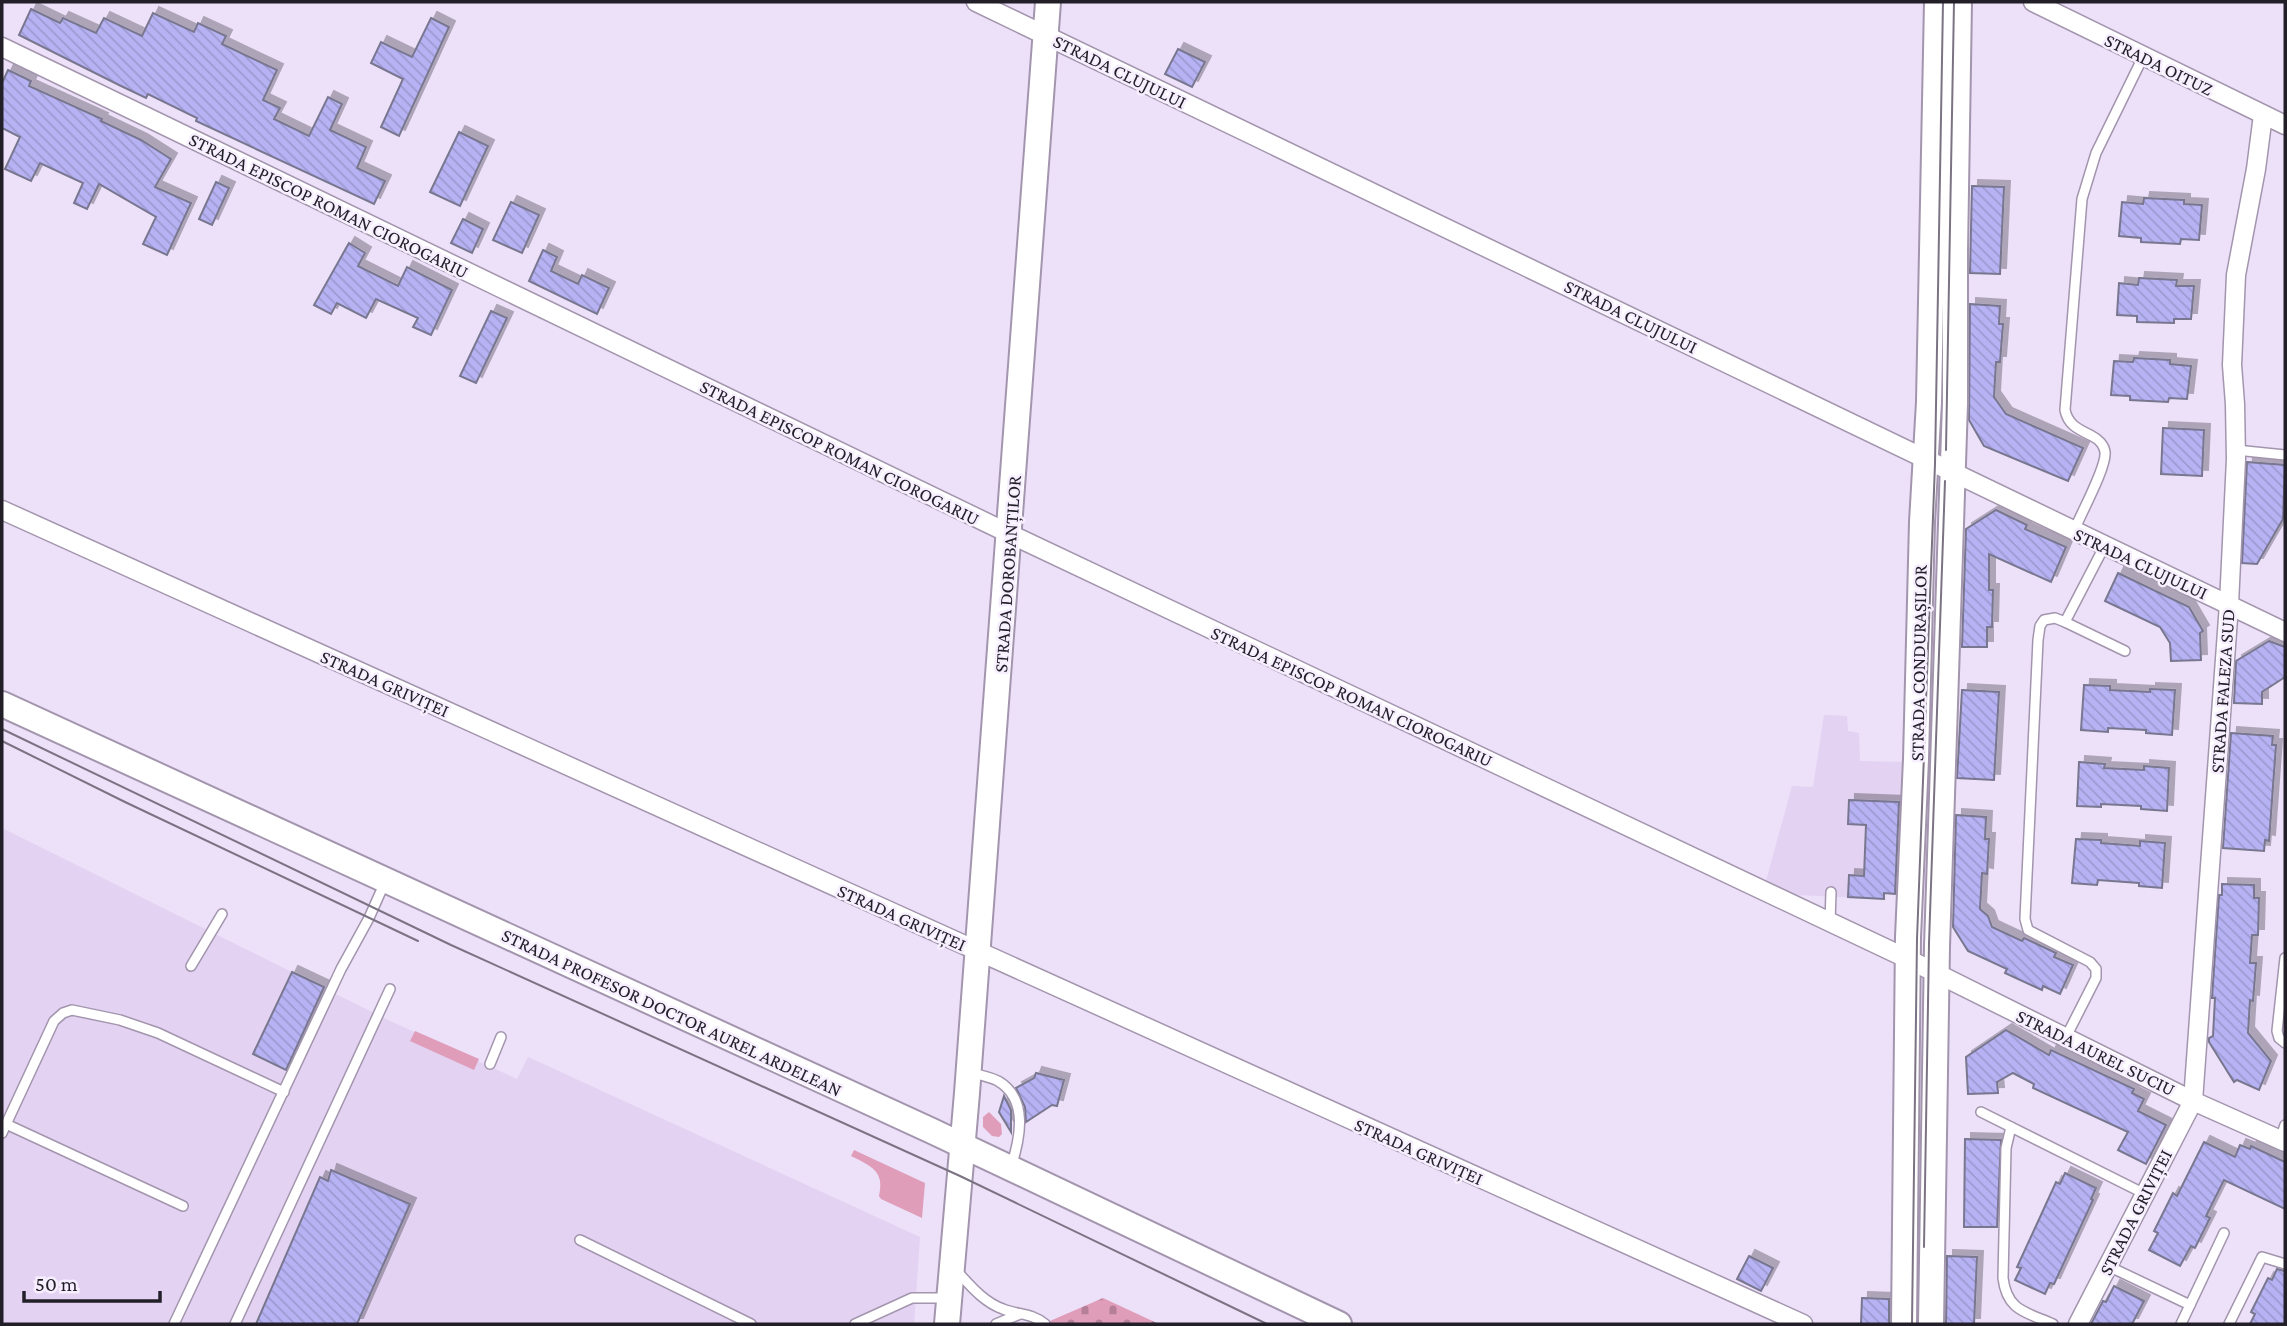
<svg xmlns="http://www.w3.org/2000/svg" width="2287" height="1326" font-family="'Crimson Pro',serif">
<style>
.built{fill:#e3d2f2}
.green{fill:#df9dba}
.cemetery{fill:url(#cemetery-stones)}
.building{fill:url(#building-back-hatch);stroke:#78778f;stroke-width:2;filter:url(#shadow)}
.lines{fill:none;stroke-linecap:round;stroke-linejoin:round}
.service-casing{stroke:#a295ad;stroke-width:12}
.minor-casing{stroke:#a295ad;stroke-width:21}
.secondary-casing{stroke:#a295ad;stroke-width:28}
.service{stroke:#fff;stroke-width:9}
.minor{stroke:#fff;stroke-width:18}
.secondary{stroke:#fff;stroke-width:24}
.tram{stroke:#7b7383;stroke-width:2}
.labels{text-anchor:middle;stroke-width:5;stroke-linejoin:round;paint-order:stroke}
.street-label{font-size:19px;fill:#231f28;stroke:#f7efff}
</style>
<defs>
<pattern id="cemetery-stones" width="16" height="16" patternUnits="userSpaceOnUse" patternTransform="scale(1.75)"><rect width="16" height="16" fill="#df9dba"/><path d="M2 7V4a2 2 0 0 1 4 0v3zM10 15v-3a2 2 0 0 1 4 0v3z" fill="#b47f97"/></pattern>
<pattern id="building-back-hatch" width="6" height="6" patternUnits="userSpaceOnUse" patternTransform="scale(1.75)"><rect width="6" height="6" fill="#b7b2f4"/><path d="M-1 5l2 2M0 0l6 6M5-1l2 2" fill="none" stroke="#9d99d1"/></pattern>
<filter id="shadow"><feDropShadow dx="6" dy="-6" stdDeviation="0" flood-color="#0004"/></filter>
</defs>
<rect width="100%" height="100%" fill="#ede0f9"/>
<g class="built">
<polygon points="1824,715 1847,716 1848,731 1859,733 1860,761 1904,762 1901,894 1884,893 1884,899 1796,895 1766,881 1792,786 1813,787"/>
<polygon points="2,828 388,1020 517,1079 528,1057 920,1237 914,1324 2,1324"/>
</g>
<g class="green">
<polygon points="415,1031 479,1059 474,1070 410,1041"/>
<polygon points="989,1112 1001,1124 1002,1134 999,1137 992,1136 983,1127 983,1117"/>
<path d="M854 1150 925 1183 922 1218 881 1199 879 1196C885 1171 871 1166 851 1156Z"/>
</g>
<polygon class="cemetery" points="1103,1298 1159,1324 1043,1324"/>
<g class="building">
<polygon points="31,9 60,23 63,18 96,33 104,18 142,36 153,13 194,32 198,23 226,36 222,44 277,70 263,100 280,108 274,119 309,136 328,97 342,104 330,130 366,147 357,168 385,181 374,204 196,121 197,118 148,94 146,98 119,85 19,35"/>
<polygon points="431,18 449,27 399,136 381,127 403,79 371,63 381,42 412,57"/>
<polygon points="1178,49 1205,62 1192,87 1165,74"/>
<polygon points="8,70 31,81 29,86 102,119 101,121 141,140 171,159 155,187 191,203 167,255 143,244 156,217 99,184 87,209 74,203 83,183 40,163 31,181 5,169 20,137 2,128 2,83"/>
<polygon points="459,132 488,146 460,206 430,192"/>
<polygon points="216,182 229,188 212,225 199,219"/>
<polygon points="1972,186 2004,187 2000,274 1970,273"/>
<polygon points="2144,198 2184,200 2184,204 2202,205 2199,240 2181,239 2180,244 2141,242 2141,238 2119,236 2122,202 2143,204"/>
<polygon points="511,202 539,215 522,253 493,240"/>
<polygon points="463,219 483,229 472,253 451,243"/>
<polygon points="349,243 365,253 358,266 398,286 407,267 452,290 431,335 413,327 418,318 376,299 366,318 337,303 331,314 314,305"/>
<polygon points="543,250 557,257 551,271 578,284 582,275 609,288 597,314 529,281"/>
<polygon points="2139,278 2177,280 2176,286 2194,286 2191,319 2174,319 2174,323 2137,322 2137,316 2117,315 2119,283 2138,285"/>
<polygon points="1970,304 2000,306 1999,324 2003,324 2000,362 1996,362 1994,397 2006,414 2083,448 2068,481 1984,446 1969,420"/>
<polygon points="491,311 507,318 476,383 460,376"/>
<polygon points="2134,358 2170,360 2170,364 2191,366 2187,399 2169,398 2168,402 2130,400 2130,396 2111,395 2114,361 2133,362"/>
<polygon points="2163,428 2204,430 2202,476 2161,474"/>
<polygon points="2247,462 2285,465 2283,519 2257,564 2242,563"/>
<polygon points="1996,510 2027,525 2025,529 2066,547 2051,582 1989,554 1989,590 1993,590 1992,627 1987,627 1987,647 1962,647 1966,529"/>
<polygon points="2118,573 2189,607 2203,631 2200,633 2201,660 2171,661 2170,643 2160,627 2105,601"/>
<polygon points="2269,641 2285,647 2285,677 2262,692 2262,704 2234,703 2236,661"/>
<polygon points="2084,685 2110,686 2110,690 2150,692 2150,689 2175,690 2172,735 2146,733 2146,730 2108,728 2108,732 2081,730"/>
<polygon points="1962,690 1999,692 1994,780 1957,778"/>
<polygon points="2231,733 2273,736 2272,745 2276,745 2269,841 2265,840 2264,851 2223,848"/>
<polygon points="2079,762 2105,764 2104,768 2144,770 2144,766 2169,768 2167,811 2141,809 2141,806 2101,804 2101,807 2077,806"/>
<polygon points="1849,800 1899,802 1895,894 1884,893 1884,899 1848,897 1849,875 1864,876 1866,825 1848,824"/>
<polygon points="1956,815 1986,817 1985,839 1989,839 1987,874 1982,873 1980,909 1988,916 1992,927 2022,941 2024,938 2056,953 2054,957 2073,965 2060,994 2043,986 2042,990 2005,973 2007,969 1968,951 1953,927"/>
<polygon points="2076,839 2101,840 2101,843 2140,846 2140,841 2165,843 2162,888 2139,886 2139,883 2098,880 2097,885 2072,883"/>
<polygon points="2222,884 2254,885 2254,898 2259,898 2258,935 2252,935 2250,963 2256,963 2253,1001 2250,1000 2248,1033 2271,1061 2259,1090 2237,1080 2234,1082 2209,1042 2209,1038 2213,1036 2215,998 2212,998 2219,895 2222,895"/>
<polygon points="292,972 324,987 286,1070 253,1054"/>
<polygon points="2006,1030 2049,1055 2051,1050 2134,1089 2132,1093 2144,1099 2138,1111 2166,1125 2146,1164 2118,1150 2128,1132 2033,1088 2034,1084 2013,1073 1997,1082 1998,1093 1968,1094 1966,1057"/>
<polygon points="1036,1073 1064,1080 1057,1106 1052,1105 1026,1122 1025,1107 1016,1088 1034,1078"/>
<polygon points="1004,1096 1011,1110 1011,1132 999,1112"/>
<polygon points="1965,1139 2001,1140 1997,1227 1964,1227"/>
<polygon points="2204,1142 2235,1157 2240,1145 2250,1149 2251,1146 2285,1162 2285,1209 2224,1180 2206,1216 2210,1218 2195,1248 2191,1246 2180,1266 2149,1250 2158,1233 2154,1231 2173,1193 2177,1196"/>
<polygon points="331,1170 410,1204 357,1324 256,1324 320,1177 328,1181"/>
<polygon points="2065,1173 2096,1188 2091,1199 2093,1200 2054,1284 2050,1283 2045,1294 2015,1280 2021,1268 2017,1267 2041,1215 2056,1182 2060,1184"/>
<polygon points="1749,1256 1773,1268 1761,1291 1737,1279"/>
<polygon points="1947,1256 1977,1257 1974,1324 1946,1324"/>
<polygon points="2277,1269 2285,1271 2285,1324 2250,1324 2255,1314 2251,1312 2268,1278 2272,1280"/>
<polygon points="2114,1286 2144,1301 2132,1324 2091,1324 2103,1301 2106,1302"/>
<polygon points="1862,1298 1889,1299 1889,1324 1861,1324"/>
</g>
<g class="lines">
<defs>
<g id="service">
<polyline points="2236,450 2285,455"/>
<path d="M2074 531C2080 515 2107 467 2105 452 2104 445 2098 439 2092 436 2078 429 2068 425 2065 410L2082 199 2096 153 2143 57"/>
<polyline points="2105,545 2065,622 2125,651"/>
<polyline points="2065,622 2055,618 2044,620 2040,626 2038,640 2025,919 2028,930 2090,962 2096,969 2096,978 2066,1037"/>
<polyline points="1830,922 1831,892"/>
<polyline points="2285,958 2277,1031 2279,1038 2285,1043"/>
<polyline points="191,966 222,914"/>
<polyline points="490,1064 501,1037"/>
<path d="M972 1073C980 1075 990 1077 998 1081 1029 1099 1020 1139 1011 1167"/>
<polyline points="1981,1112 2145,1194"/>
<polyline points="6,1124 183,1206"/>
<path d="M2011 1127 2006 1148 2003 1278C2007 1311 2026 1312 2053 1324"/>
<polyline points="2,1133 54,1021 63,1013 72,1010 120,1020 158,1033 284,1092"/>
<polyline points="2280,1140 2285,1125"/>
<polyline points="580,1240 751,1324"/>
<polyline points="2108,1266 2190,1305"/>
<path d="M955 1269C969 1284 983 1302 1003 1309 1018 1315 1032 1313 1045 1324"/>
<polyline points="174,1324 341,969 369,918 385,882"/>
<polyline points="235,1324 390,989"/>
<polyline points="855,1324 912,1298 949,1298"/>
<polyline points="996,1324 1020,1314"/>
<polyline points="2181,1324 2224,1233"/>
<polyline points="2229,1324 2262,1257 2285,1264"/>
</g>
<g id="minor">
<polyline points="976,2 2285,632"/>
<polyline points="2033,2 2285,125"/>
<polyline points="2,47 1010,534 1908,959 2193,1101 2285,1142"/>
<polyline points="2,510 1803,1324"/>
<polyline points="2078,1324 2193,1101 2229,604 2236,459 2235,404 2232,365 2236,275 2256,169 2263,115"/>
</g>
<g id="secondary">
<polyline points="2,704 932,1131 1339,1324"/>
<polyline points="947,1324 967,1093 1048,2"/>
<polyline points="1904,1324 1908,937 1916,759 1922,522 1929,402 1937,2"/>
<polyline points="1931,1324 1937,946 1955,403 1955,252 1959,2"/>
</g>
</defs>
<use href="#service" class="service-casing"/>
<use href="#minor" class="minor-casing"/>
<use href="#secondary" class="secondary-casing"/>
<use href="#service" class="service"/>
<use href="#minor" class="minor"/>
<use href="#secondary" class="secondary"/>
<g class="tram">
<polyline points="1946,450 1954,2"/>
<polyline points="2,729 451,945 960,1176 1267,1324"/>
<polyline points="2,741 125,802 418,941"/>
<polyline points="1924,1247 1929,943 1945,481"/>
<polyline points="1912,1324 1917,939 1935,464 1943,2"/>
</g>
</g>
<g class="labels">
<g class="street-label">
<text transform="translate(2159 64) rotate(26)" y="7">STRADA OITUZ</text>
<text transform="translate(1120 71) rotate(26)" y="7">STRADA CLUJULUI</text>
<text transform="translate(329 205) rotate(26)" y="7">STRADA EPISCOP ROMAN CIOROGARIU</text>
<text transform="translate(1631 316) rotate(26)" y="7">STRADA CLUJULUI</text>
<text transform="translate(840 452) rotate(26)" y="7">STRADA EPISCOP ROMAN CIOROGARIU</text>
<text transform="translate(2141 563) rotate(25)" y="7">STRADA CLUJULUI</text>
<text transform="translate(1007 574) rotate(-86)" y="7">STRADA DOROBANȚILOR</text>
<text transform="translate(1918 663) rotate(-89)" y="7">STRADA CONDURAȘILOR</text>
<text transform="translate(385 683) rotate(24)" y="7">STRADA GRIVIȚEI</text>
<text transform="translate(2222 691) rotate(-86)" y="7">STRADA FALEZA SUD</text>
<text transform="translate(1352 696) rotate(25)" y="7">STRADA EPISCOP ROMAN CIOROGARIU</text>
<text transform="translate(902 917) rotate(24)" y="7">STRADA GRIVIȚEI</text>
<text transform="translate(672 1012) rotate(25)" y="7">STRADA PROFESOR DOCTOR AUREL ARDELEAN</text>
<text transform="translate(2096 1052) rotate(26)" y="7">STRADA AUREL SUCIU</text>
<text transform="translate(1419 1151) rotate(24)" y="7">STRADA GRIVIȚEI</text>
<text transform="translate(2135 1212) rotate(-63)" y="7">STRADA GRIVIȚEI</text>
</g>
</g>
<rect width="2287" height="1326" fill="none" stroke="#231f28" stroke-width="7"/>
<path d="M24 1291v10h136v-10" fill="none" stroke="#231f28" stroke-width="3.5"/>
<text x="35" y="1291" font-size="21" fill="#231f28" stroke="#f7efff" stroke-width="5" paint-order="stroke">50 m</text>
</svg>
